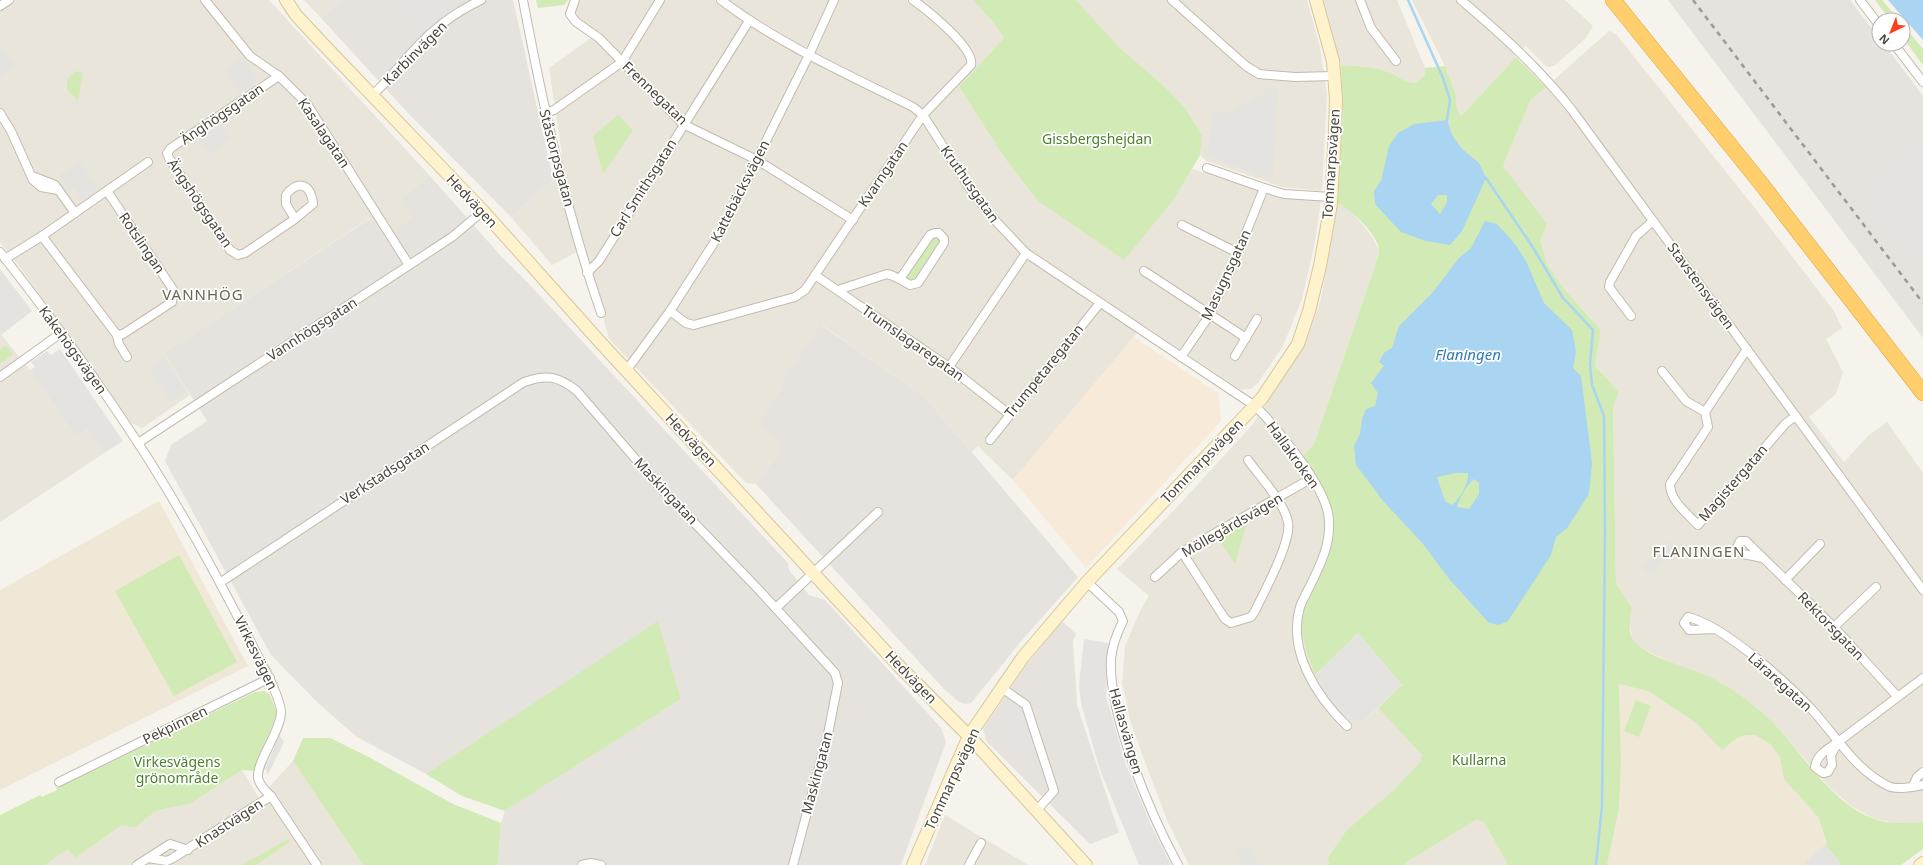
<svg xmlns="http://www.w3.org/2000/svg" width="1923" height="865" font-family="'Noto Sans',sans-serif">
<style>
.residential{fill:#eae5da}
.commercial{fill:#f7ead8}
.industrial{fill:#e6e2dd}
.education{fill:#efe8d6}
.green{fill:#d2eab5}
.parking{fill:#e5e3e0}
.water{fill:#a9d4f2;fill-rule:evenodd}
.lines{fill:none;stroke-linecap:round;stroke-linejoin:round}
.stream{stroke:#a9d4f2;stroke-width:2.5}
.street-casing{stroke:#c2bbae;stroke-width:10}
.secondary-casing{stroke:#d6c79b;stroke-width:14}
.highway-casing{stroke:#e0a43c;stroke-width:16}
.street{stroke:#fff;stroke-width:8}
.secondary{stroke:#fff3cd;stroke-width:12}
.highway{stroke:#ffcf6e;stroke-width:15}
.rail{stroke:#9a9a9a;stroke-width:2.5;stroke-dasharray:5 5;stroke-linecap:butt}
.labels{text-anchor:middle;stroke-width:3.5;stroke-linejoin:round;paint-order:stroke}
.street-label{font-size:14px;fill:#4b4439;stroke:#fff}
.park-label{font-size:14px;fill:#4a7f2a;stroke:#fff}
.neighbourhood-label{font-size:15px;letter-spacing:1px;fill:#6e6250;stroke:#fff}
.water-label{font-size:15px;font-style:italic;fill:#2e7ab2;stroke:#fff}
</style>
<rect width="100%" height="100%" fill="#f6f3ec"/>
<g class="residential">
<polygon points="13,0 269,0 430,176 401,198 414,217 384,239 370,218 164,353 190,395 142,428 131,423 20,267 0,243 0,9"/>
<polygon points="304,0 342,0 321,18"/>
<polygon points="580,0 973,0 992,21 1004,38 959,87 1006,160 1037,200 1175,198 1192,169 1271,194 1321,201 1314,247 1302,299 1283,346 1258,383 1251,389 1240,389 1142,324 1134,337 1013,480 978,446 972,452 924,396 822,325 784,378 783,386 759,424 776,438 780,444 779,453 756,484 746,483 609,339 585,248 552,265 511,217 553,179 562,154 549,68 598,33 576,17 573,12"/>
<polygon points="1076,0 1307,0 1320,48 1327,94 1322,191 1282,187 1206,161 1200,155 1202,136 1186,109 1165,87 1118,46"/>
<polygon points="1321,0 1397,0 1425,68 1425,75 1416,83 1406,83 1388,72 1360,66 1341,65"/>
<polygon points="1412,0 1565,0 1593,26 1586,38 1554,66 1547,67 1526,46 1461,116 1457,109 1456,95 1445,66"/>
<polygon points="1609,31 1616,34 1758,212 1834,311 1842,328 1826,339 1843,372 1836,394 1809,417 1844,462 1868,436 1887,422 1923,473 1923,822 1897,824 1872,818 1850,805 1830,788 1775,725 1664,659 1640,648 1633,640 1629,623 1632,608 1616,583 1613,408 1619,392 1595,366 1601,330 1564,289 1547,264 1522,193 1503,166 1530,101"/>
<polygon points="1338,203 1350,210 1371,235 1379,250 1375,266 1314,444 1302,457 1327,496 1334,535 1326,563 1301,628 1307,654 1315,675 1333,706 1360,724 1378,708 1425,758 1327,859 1330,865 1189,865 1167,820 1146,765 1131,723 1122,683 1125,646 1141,609 1149,596 1117,569 1177,507 1252,425 1304,346 1321,299"/>
<polygon points="0,333 30,370 76,437 88,429 104,453 0,522"/>
<polygon points="293,761 363,865 45,865 68,849 75,858 122,825 134,828 158,810 190,804 242,770 259,798"/>
<polygon points="945,815 1028,865 925,865"/>
<polygon points="1476,820 1484,822 1508,865 1404,865 1405,863"/>
</g>
<polygon class="commercial" points="1134,337 1218,393 1221,421 1086,568 1013,480"/>
<g class="industrial">
<polygon points="342,0 513,0 553,179 511,217 407,112 321,18"/>
<polygon points="1668,0 1850,0 1879,38 1879,44 1884,44 1923,96 1923,338"/>
<polygon points="430,176 500,255 529,284 788,563 789,570 809,595 825,600 941,728 946,742 901,865 498,865 501,823 505,811 681,699 658,622 426,774 357,737 318,703 271,655 165,461 171,445 207,421 164,353 371,218 384,239 413,217 401,198"/>
<polygon points="821,325 924,396 1078,577 1023,639 971,703 965,704 959,702 944,689 756,484 779,453 780,444 776,438 758,425 783,386 784,378"/>
<polygon points="1062,621 1076,634 1073,641 1077,705 1119,833 1090,844 987,742 983,729 1028,663"/>
</g>
<g class="education">
<polygon points="159,501 248,666 0,790 0,590"/>
<polygon points="1619,684 1648,691 1696,723 1722,749 1737,738 1746,735 1755,735 1770,744 1780,757 1785,779 1819,818 1827,844 1802,865 1607,865 1619,809 1621,762"/>
</g>
<g class="green">
<polygon points="536,0 568,0 564,5 538,8"/>
<polygon points="973,0 1076,0 1118,46 1165,87 1186,109 1202,136 1200,155 1175,198 1124,260 1037,200 1006,160 959,87 1004,38 992,21"/>
<polygon points="1875,0 1882,0 1899,20 1890,20"/>
<polygon points="1903,25 1923,49 1923,65 1903,38"/>
<path d="M1516 57 1546 87 1530 101 1503 166 1547 224 1540 241 1547 264 1564 289 1601 330 1595 366 1619 392 1613 408 1616 583 1632 608C1630 618 1627 633 1635 642 1650 658 1683 666 1703 674 1715 679 1729 687 1740 695 1752 704 1766 715 1777 727 1804 757 1833 803 1872 818 1889 825 1906 823 1923 822V849L1901 865H1842L1825 845 1827 844 1819 818 1784 779 1780 757 1770 744 1755 735H1746L1737 738 1722 750 1696 723 1648 691 1619 684 1621 762 1619 809 1607 865H1508L1484 822 1476 820 1405 863 1404 865H1330L1327 859 1347 830 1393 791 1422 760 1420 758 1423 756 1378 708 1402 685 1358 633 1315 675 1307 654 1301 628 1305 607 1326 563 1334 535 1327 496 1302 457 1314 444 1375 266C1376 261 1379 255 1379 250 1378 234 1351 210 1338 203L1343 118 1341 65C1357 66 1373 67 1388 72 1399 76 1403 83 1416 83L1425 75V68L1445 66 1456 95 1457 109 1461 116Z"/>
<polygon points="75,71 83,73 78,101 67,90 67,80"/>
<polygon points="618,115 633,130 603,174 593,136"/>
<polygon points="933,237 939,239 939,242 914,280 910,282 907,280 907,276"/>
<polygon points="6,345 13,354 0,364 0,350"/>
<polygon points="1247,522 1235,564 1218,538"/>
<polygon points="179,555 237,662 174,696 115,591"/>
<polygon points="658,621 681,699 505,811 462,796 426,774"/>
<polygon points="265,691 270,695 277,713 255,771 242,770 190,804 158,810 134,828 122,825 75,858 68,849 45,865 0,865 0,815 40,795 42,797 57,790 56,788 255,692"/>
<polygon points="1636,700 1651,706 1639,737 1624,731"/>
<polygon points="303,738 330,738 365,755 453,804 501,823 498,865 363,865 293,761"/>
<polygon points="288,839 290,842 256,865 242,865"/>
</g>
<g class="parking">
<polygon points="398,0 444,0 451,9 420,35"/>
<polygon points="0,44 15,65 0,76"/>
<polygon points="243,57 258,81 239,93 224,69"/>
<polygon points="1264,89 1278,89 1273,180 1207,156 1213,112 1230,112 1263,94"/>
<polygon points="221,125 230,139 209,154 199,139"/>
<polygon points="1923,142 1923,254 1912,262 1860,191"/>
<polygon points="80,162 98,190 82,200 74,187 68,190 59,175"/>
<polygon points="0,269 32,311 1,335 0,333"/>
<polygon points="60,349 123,441 104,453 88,429 76,437 30,370 35,367 31,362 47,351 51,355"/>
<polygon points="164,358 186,392 171,402 149,367"/>
<polygon points="1667,541 1675,547 1651,575 1643,568"/>
<polygon points="1358,633 1402,685 1360,724 1333,706 1315,675"/>
<polygon points="1084,639 1108,643 1106,697 1126,765 1150,823 1171,865 1139,865 1099,767 1081,703 1079,685"/>
<polygon points="1007,700 1023,712 1011,727 996,727 991,724"/>
<polygon points="1026,724 1035,750 1013,757 1010,750 1008,751 1006,747 1008,736 1007,731"/>
<polygon points="279,735 284,742 268,775 265,769"/>
<polygon points="1248,845 1259,865 1243,865 1236,852"/>
<polygon points="1825,845 1842,865 1802,865"/>
</g>
<g class="water">
<polygon points="1888,0 1923,0 1923,40"/>
<path d="M1447 120 1452 135 1462 149 1479 163 1486 178 1462 231 1450 245 1426 241 1401 232 1375 204 1374 191 1381 181 1389 146 1398 133 1414 124ZM1438 195H1447V202L1440 214 1431 204Z"/>
<path d="M1485 221 1497 224 1515 244 1526 261 1544 303 1572 330 1576 352 1573 368 1581 376 1592 463 1589 494 1567 528 1556 537 1551 555 1508 621 1499 625 1489 623 1450 580 1423 544 1384 502 1356 465 1354 446 1360 434 1362 419 1366 409 1375 406 1378 393 1371 383 1384 366 1379 362 1384 353 1392 348 1399 326 1433 292 1459 258 1471 248ZM1456 473H1468C1469 483 1460 500 1452 505L1445 501 1437 477ZM1474 479 1479 483V494L1469 509 1457 507C1459 498 1467 485 1474 479Z"/>
</g>
<g class="lines">
<g class="stream">
<polyline points="1408,0 1443,78 1450,100 1447,120"/>
<polyline points="1486,178 1532,246 1563,298 1593,330 1590,364 1592,385 1604,416 1605,531 1602,806 1596,865"/>
</g>
<defs>
<g id="street">
<polyline points="205,0 250,56 279,76 307,104 409,265"/>
<path d="M523 0C543 106 566 211 601 313"/>
<polyline points="575,0 570,14 576,22 599,38 683,124 757,160 853,220"/>
<path d="M721 0C779 44 847 74 913 107L923 115 971 190 990 215 1026 253 1255 406 1265 416C1285 439 1322 483 1328 513 1333 540 1321 564 1309 588 1306 594 1302 601 1300 607 1287 651 1317 697 1347 726"/>
<polyline points="1172,0 1246,66 1259,74 1269,75 1295,77 1334,76"/>
<polyline points="1360,0 1371,28 1396,61"/>
<path d="M1461 0C1501 34 1539 68 1572 110L1923 590"/>
<polyline points="1860,0 1879,25"/>
<polyline points="0,6 9,0"/>
<polyline points="1894,44 1923,82"/>
<path d="M279 76 171 148 167 153 169 158 230 250 238 255 245 253 295 219 313 204C311 184 298 179 286 195V204L295 219"/>
<path d="M371 96C388 82 401 63 416 48 434 28 456 12 481 0"/>
<polyline points="0,113 11,131 33,180 41,187 58,190"/>
<polyline points="545,113 554,110 622,62 660,0"/>
<polyline points="1207,168 1264,188 1284,194 1331,197"/>
<polyline points="32,176 55,185 75,213"/>
<polyline points="107,191 174,291 172,302 123,334 117,335"/>
<polyline points="1182,225 1238,253"/>
<polyline points="42,236 117,335 119,344 127,357"/>
<path d="M0 252C48 313 95 377 138 443 185 515 225 591 264 668 269 676 281 703 281 712 281 731 256 762 258 778 260 786 265 791 271 796L317 865"/>
<polyline points="5,259 42,236 148,162"/>
<polyline points="1144,271 1246,338"/>
<polyline points="587,273 599,261 749,21"/>
<polyline points="815,275 949,367 1009,414"/>
<path d="M838 290 887 274C896 276 903 281 910 285L918 283 944 243V239L939 233H935L930 235 900 279"/>
<path d="M670 311 686 323 694 325 795 297 805 290 923 115 971 65C975 48 927 10 913 0"/>
<polyline points="1631,316 1609,287 1610,282 1636,236 1653,221"/>
<polyline points="1235,356 1257,319"/>
<polyline points="1181,357 1209,316 1238,253 1264,188"/>
<polyline points="949,367 1026,253"/>
<polyline points="626,371 670,311 719,235 809,55 834,0"/>
<path d="M1662 371 1686 401 1705 412 1708 427 1670 484C1670 501 1687 513 1698 525L1786 423 1796 416"/>
<polyline points="0,377 61,333"/>
<polyline points="1705,412 1747,349"/>
<polyline points="990,440 1100,303"/>
<polyline points="138,443 452,237 483,211"/>
<path d="M1182 552 1225 619 1231 623 1251 617 1255 611C1264 592 1292 541 1288 522 1284 502 1260 477 1248 460"/>
<polyline points="1763,558 1743,554 1736,549 1740,541 1746,541 1752,547 1834,627 1897,696"/>
<polyline points="1155,577 1182,552 1312,478"/>
<polyline points="1785,580 1820,544"/>
<path d="M221 582 524 382C547 374 558 376 577 391L657 484 759 590 835 673 838 683 828 734 793 865"/>
<path d="M1087 582 1119 612 1123 621C1117 633 1112 645 1111 659 1108 715 1151 815 1178 865"/>
<polyline points="776,608 878,512"/>
<polyline points="1834,627 1876,587"/>
<path d="M1715 629 1689 630 1684 623 1688 617C1725 626 1790 685 1815 713 1838 739 1856 770 1888 786 1896 790 1915 787 1923 785"/>
<polyline points="1002,688 1026,705 1054,791 1036,811"/>
<path d="M1838 742 1831 755 1832 765 1828 772 1823 773 1815 767C1817 754 1828 749 1838 742L1923 678"/>
<polyline points="59,782 270,678"/>
<polyline points="1913,786 1917,777 1923,772"/>
<polyline points="148,858 170,844 188,850"/>
<polyline points="137,865 148,858 167,861 173,858 271,796"/>
<polyline points="582,865 591,863 601,865"/>
<polyline points="969,865 981,843"/>
</g>
<g id="secondary">
<polyline points="286,0 296,15 322,43 483,211 600,342 898,665 969,736 1086,865"/>
<polyline points="913,865 969,736 1023,657 1087,582 1262,398 1298,344 1309,311 1320,266 1331,204 1335,131 1336,99 1333,61 1316,0"/>
<polyline points="1920,865 1923,863"/>
</g>
<polyline id="highway" points="1613,0 1759,181 1923,393"/>
</defs>
<use href="#street" class="street-casing"/>
<use href="#secondary" class="secondary-casing"/>
<use href="#highway" class="highway-casing"/>
<use href="#street" class="street"/>
<use href="#secondary" class="secondary"/>
<use href="#highway" class="highway"/>
<polyline class="rail" points="1693,0 1923,303"/>
</g>
<g class="labels">
<g class="street-label">
<text transform="translate(415 53) rotate(-45)" y="5">Karbinvägen</text>
<text transform="translate(655 93) rotate(44)" y="5">Frennegatan</text>
<text transform="translate(222 114) rotate(-34)" y="5">Änghögsgatan</text>
<text transform="translate(324 133) rotate(56)" y="5">Kasalagatan</text>
<text transform="translate(557 158) rotate(75)" y="5">Ståstorpsgatan</text>
<text transform="translate(1331 164) rotate(-86)" y="5">Tommarpsvägen</text>
<text transform="translate(883 174) rotate(-56)" y="5">Kvarngatan</text>
<text transform="translate(970 184) rotate(55)" y="5">Kruthusgatan</text>
<text transform="translate(643 188) rotate(-58)" y="5">Carl Smithsgatan</text>
<text transform="translate(740 191) rotate(-63)" y="5">Kattebäcksvägen</text>
<text transform="translate(472 201) rotate(47)" y="5">Hedvägen</text>
<text transform="translate(200 203) rotate(56)" y="5">Ängshögsgatan</text>
<text transform="translate(142 243) rotate(56)" y="5">Rotslingan</text>
<text transform="translate(1226 275) rotate(-65)" y="5">Masugnsgatan</text>
<text transform="translate(1701 286) rotate(54)" y="5">Stavstensvägen</text>
<text transform="translate(312 329) rotate(-33)" y="5">Vannhögsgatan</text>
<text transform="translate(913 343) rotate(35)" y="5">Trumslagaregatan</text>
<text transform="translate(73 350) rotate(54)" y="5">Kakehögsvägen</text>
<text transform="translate(1044 371) rotate(-51)" y="5">Trumpetaregatan</text>
<text transform="translate(691 440) rotate(47)" y="5">Hedvägen</text>
<text transform="translate(1293 455) rotate(54)" y="5">Hallakroken</text>
<text transform="translate(1202 461) rotate(-46)" y="5">Tommarpsvägen</text>
<text transform="translate(385 473) rotate(-33)" y="5">Verkstadsgatan</text>
<text transform="translate(1733 483) rotate(-49)" y="5">Magistergatan</text>
<text transform="translate(666 491) rotate(47)" y="5">Maskingatan</text>
<text transform="translate(1232 525) rotate(-30)" y="5">Möllegårdsvägen</text>
<text transform="translate(1831 626) rotate(46)" y="5">Rektorsgatan</text>
<text transform="translate(256 653) rotate(64)" y="5">Virkesvägen</text>
<text transform="translate(911 677) rotate(46)" y="5">Hedvägen</text>
<text transform="translate(1780 682) rotate(42)" y="5">Läraregatan</text>
<text transform="translate(175 725) rotate(-26)" y="5">Pekpinnen</text>
<text transform="translate(1126 731) rotate(74)" y="5">Hallasvängen</text>
<text transform="translate(817 773) rotate(-75)" y="5">Maskingatan</text>
<text transform="translate(952 779) rotate(-65)" y="5">Tommarpsvägen</text>
<text transform="translate(229 823) rotate(-33)" y="5">Knastvägen</text>
</g>
<g class="park-label">
<text x="1097" y="144">Gissbergshejdan</text>
<text x="1479" y="765">Kullarna</text>
<text x="177" y="767">Virkesvägens<tspan x="177" dy="16">grönområde</tspan></text>
</g>
<g class="neighbourhood-label">
<text x="203" y="300">VANNHÖG</text>
<text x="1699" y="557">FLANINGEN</text>
</g>
<g class="water-label">
<text x="1468" y="360">Flaningen</text>
</g>
</g>
<g transform="translate(1891 32) rotate(223)"><circle r="19" fill="#ffffff" stroke="#b7b4b0"/>
<path d="M0-3L7 15L0 10L-7 15Z" fill="#fc3f1d"/>
<text y="-6" font-size="11" font-weight="bold" text-anchor="middle" fill="#4b4439">N</text>
</g>
</svg>
